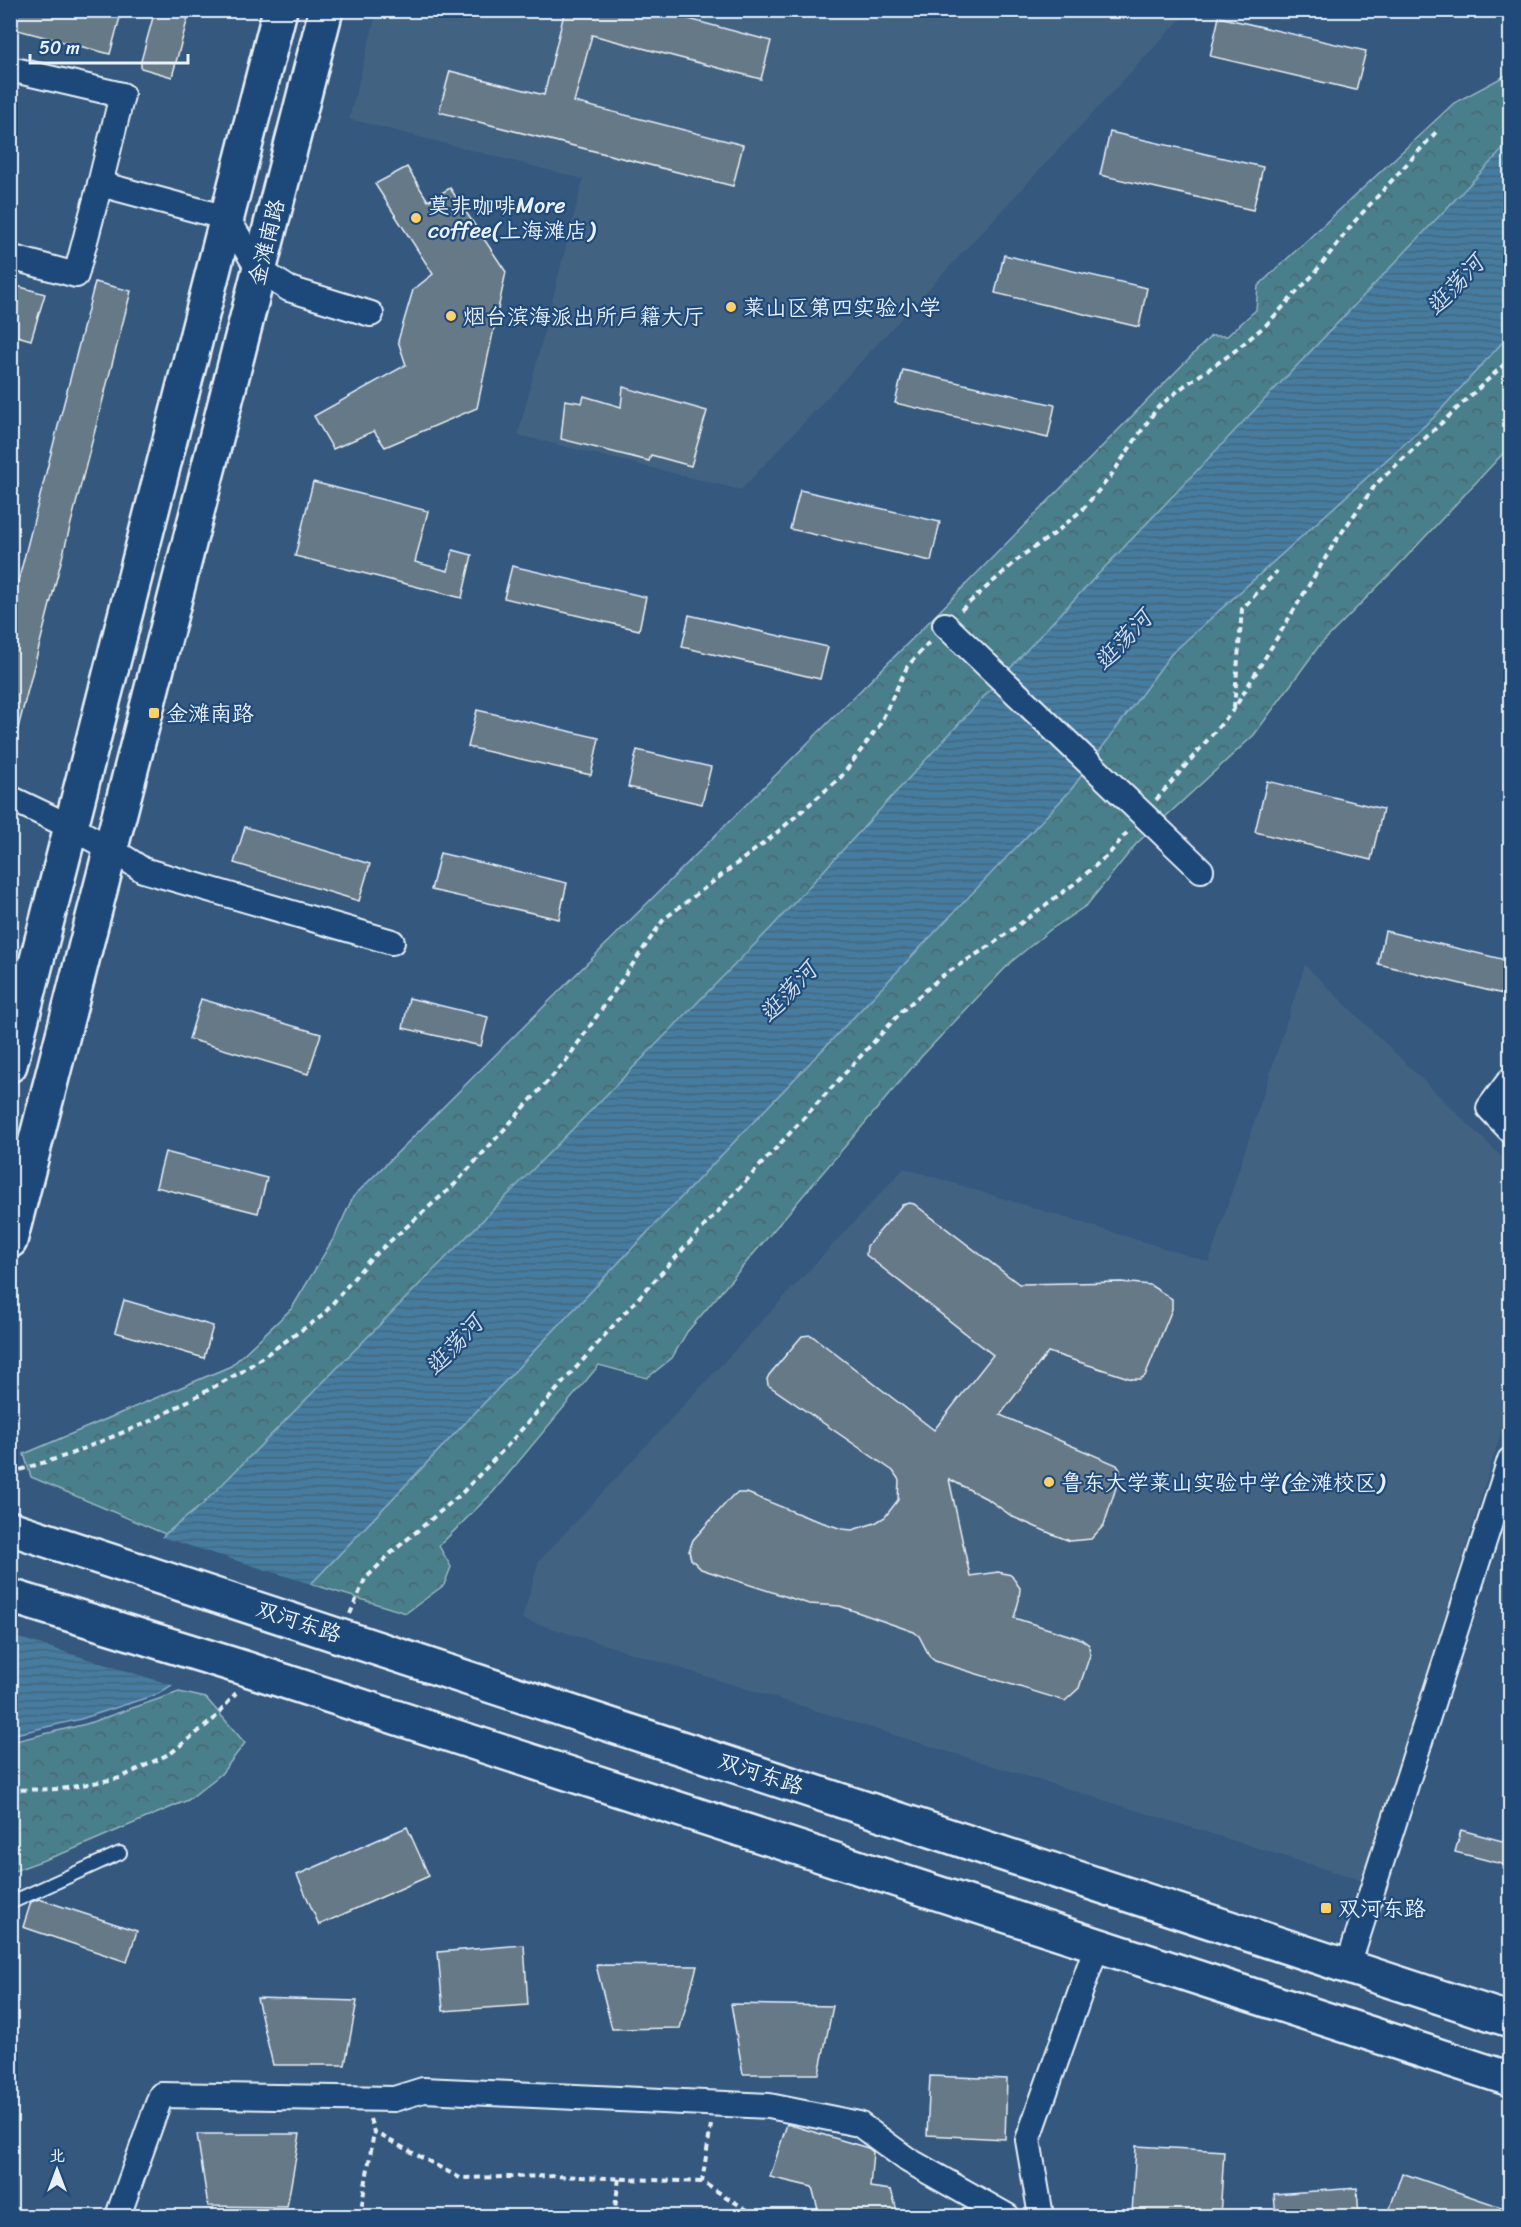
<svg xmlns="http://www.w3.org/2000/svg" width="1521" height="2227" font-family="Sriracha,'LXGW WenKai TC',sans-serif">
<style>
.built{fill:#436281}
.forest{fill:url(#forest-crowns);stroke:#99b8c2;stroke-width:1.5}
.water{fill:url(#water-rules);stroke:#86abc3;stroke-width:1.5}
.pier{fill:#34587e}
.building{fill:#667987;stroke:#e8f1f8;stroke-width:1.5}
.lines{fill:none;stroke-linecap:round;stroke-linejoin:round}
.lane-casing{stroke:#e8f1f8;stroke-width:16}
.street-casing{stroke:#e8f1f8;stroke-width:28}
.secondary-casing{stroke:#e8f1f8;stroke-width:38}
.path{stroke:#e8f1f8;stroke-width:4;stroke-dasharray:6 4.5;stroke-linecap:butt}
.lane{stroke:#1f4a7a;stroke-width:12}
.street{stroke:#1f4a7a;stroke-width:24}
.secondary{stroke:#1f4a7a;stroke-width:33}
.poi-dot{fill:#ffd166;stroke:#1f4a7a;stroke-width:2}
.labels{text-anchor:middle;stroke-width:4.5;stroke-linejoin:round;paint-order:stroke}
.poi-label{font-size:22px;fill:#e8f1f8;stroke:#1f4a7a;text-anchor:start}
.street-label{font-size:22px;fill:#e8f1f8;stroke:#1f4a7a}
.water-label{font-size:24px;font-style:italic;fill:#cfdfeb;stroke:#1f4a7a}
</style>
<defs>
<pattern id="forest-crowns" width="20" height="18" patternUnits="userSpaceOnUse" patternTransform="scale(1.5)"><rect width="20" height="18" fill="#4a7e8b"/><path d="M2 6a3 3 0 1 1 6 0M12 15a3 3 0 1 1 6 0" fill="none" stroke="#48666e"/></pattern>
<pattern id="water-rules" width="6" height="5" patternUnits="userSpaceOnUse" patternTransform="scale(1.5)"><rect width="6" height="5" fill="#447ca0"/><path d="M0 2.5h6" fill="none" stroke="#456579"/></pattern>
</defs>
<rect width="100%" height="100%" fill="#34587e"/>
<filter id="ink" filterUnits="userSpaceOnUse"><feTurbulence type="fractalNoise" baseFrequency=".0167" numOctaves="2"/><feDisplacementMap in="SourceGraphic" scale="12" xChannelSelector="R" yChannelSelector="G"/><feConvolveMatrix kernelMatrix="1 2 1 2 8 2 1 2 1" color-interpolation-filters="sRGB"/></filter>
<g filter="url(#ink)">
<g class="built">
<polygon points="377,11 1188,11 741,490 518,435 583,179 349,119"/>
<polygon points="1305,965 1510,1165 1510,1403 1363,1881 522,1619 539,1561 904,1168 1209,1262"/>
</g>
<g class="forest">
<polygon points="1510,73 1510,142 1049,626 771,928 203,1504 165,1534 31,1477 24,1454 231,1366 292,1308 335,1236 353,1197 914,637 1211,336 1227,336 1256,310 1258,286 1454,103"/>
<polygon points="1510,334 1510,446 1396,568 1319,646 1254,735 1137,843 1087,905 1050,930 1011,962 921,1057 687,1332 672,1358 647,1378 599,1365 494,1491 439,1546 451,1567 444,1585 406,1613 311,1584 1070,791 1171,654 1434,417"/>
<polygon points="179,1692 206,1698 245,1743 221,1774 188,1800 69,1851 11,1872 11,1742 86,1724"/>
</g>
<polygon class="water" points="1510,142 1510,334 1434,417 1171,654 1070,791 283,1613 158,1694 81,1719 11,1735 11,1625 96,1590 203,1504 771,928 1049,626"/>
<polygon class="pier" points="158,1536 314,1585 284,1615 175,1686 10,1635 10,1622 45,1613 95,1587"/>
<g class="building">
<polygon points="10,10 122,10 110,54 10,28"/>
<polygon points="155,10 190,10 172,77 141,68 141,61"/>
<polygon points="565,10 655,10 771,41 761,79 592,35 574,102 743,145 733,186 439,112 450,71 544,95"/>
<polygon points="1219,17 1366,51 1356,90 1210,56"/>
<polygon points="1110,132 1263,167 1253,210 1100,175"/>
<polygon points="407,167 428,201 450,188 506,272 477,408 385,447 374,431 333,449 314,416 406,365 398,341 413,290 433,274 375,184"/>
<polygon points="1004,255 1147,288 1139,327 995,293"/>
<polygon points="95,282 131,291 16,736 10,736 10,613"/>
<polygon points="10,284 45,294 31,340 10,334"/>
<polygon points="903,370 1055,405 1048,438 895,403"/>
<polygon points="623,387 707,411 691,466 651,455 649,461 561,439 565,400 582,403 584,396 621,407"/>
<polygon points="313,482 428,511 415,562 448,571 453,550 472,555 462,598 295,556"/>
<polygon points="800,490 940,522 931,561 790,529"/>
<polygon points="512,566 646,597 639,630 504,598"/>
<polygon points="689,615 828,647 820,679 682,647"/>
<polygon points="477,710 599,738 591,775 468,747"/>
<polygon points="637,750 711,767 702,804 628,787"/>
<polygon points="1267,781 1383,809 1371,860 1255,832"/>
<polygon points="245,827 370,864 359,901 234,863"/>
<polygon points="440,853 567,883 559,919 431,890"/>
<polygon points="1385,931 1510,961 1503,994 1378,964"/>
<polygon points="409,998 488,1017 481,1046 403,1028"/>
<polygon points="201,999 321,1034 308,1074 189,1039"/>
<polygon points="165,1152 267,1178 258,1213 156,1187"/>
<polygon points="909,1203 914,1204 1019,1284 1121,1282 1150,1285 1172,1299 1172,1309 1145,1376 1140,1379 1132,1379 1048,1352 1000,1415 1117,1465 1120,1470 1120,1475 1104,1525 1091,1539 1070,1541 1052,1534 1013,1517 989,1500 949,1479 970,1576 998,1572 1011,1575 1020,1588 1019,1600 1014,1618 1081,1639 1089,1645 1090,1655 1079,1688 1065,1701 935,1661 930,1657 919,1636 914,1632 840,1606 809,1604 701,1569 691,1559 689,1551 693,1540 732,1496 738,1493 747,1493 809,1518 842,1529 852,1530 875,1523 885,1517 898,1500 899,1480 893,1471 768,1385 767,1379 769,1375 802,1336 811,1335 934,1430 993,1355 866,1255 867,1246 902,1205"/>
<polygon points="124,1300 213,1326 204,1358 115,1332"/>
<polygon points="407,1827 429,1876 319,1925 297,1875"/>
<polygon points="1461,1830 1510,1843 1510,1866 1455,1852"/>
<polygon points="39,1899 137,1931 127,1962 23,1927 31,1902"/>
<polygon points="524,1945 528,2005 443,2011 438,1952"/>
<polygon points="596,1965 697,1966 680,2028 612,2029"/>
<polygon points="257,1998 357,2001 345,2065 273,2065"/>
<polygon points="731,2004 833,2006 819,2074 743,2074"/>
<polygon points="930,2076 1007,2079 1005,2139 927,2135"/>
<polygon points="787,2124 868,2148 873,2152 870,2187 891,2190 899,2217 820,2217 812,2187 770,2177"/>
<polygon points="197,2134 300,2134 287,2207 208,2206"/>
<polygon points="1136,2146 1224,2151 1220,2217 1132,2213"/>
<polygon points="1402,2173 1510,2210 1510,2217 1387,2217"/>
<polygon points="1357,2188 1359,2217 1276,2217 1274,2194"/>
</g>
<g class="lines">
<defs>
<polyline id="lane" points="10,1903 120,1853"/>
<g id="street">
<polyline points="10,69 122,95 100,184"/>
<polyline points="10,257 76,275 100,184 227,218 259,270 289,289 371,314"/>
<polyline points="945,625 1201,870"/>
<path d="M10 798C57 820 101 841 143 870L392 942"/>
<polyline points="1510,1080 1489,1108 1510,1130"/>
<polyline points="1348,1966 1510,1460"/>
<polyline points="118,2216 161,2095 394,2099 423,2090 769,2106 859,2124 908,2160 1007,2216"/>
<polyline points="1041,2216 1028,2140 1097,1945"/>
</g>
<g id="secondary">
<polyline points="10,1065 280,10"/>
<polyline points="10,1241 326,10"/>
<polyline points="10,1528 1510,2020"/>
<polyline points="10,1596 244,1668 1510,2079"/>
</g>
</defs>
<use href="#lane" class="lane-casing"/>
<use href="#street" class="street-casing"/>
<use href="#secondary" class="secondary-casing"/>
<g class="path">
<polyline points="961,610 1023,555 1054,534 1083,509 1110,477 1157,408 1184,386 1231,354 1266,325 1313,275 1355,221 1437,131"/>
<polyline points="1234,708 1242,609 1277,571"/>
<polyline points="1156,800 1234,709 1335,542 1376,484 1510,359"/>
<polyline points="10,1473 68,1455 153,1420 241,1372 322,1316 370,1259 455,1184 565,1062 664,919 773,836 841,777 879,726 907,667 930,641"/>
<polyline points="350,1614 365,1579 391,1553 460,1495 507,1446 620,1318 903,1010 942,976 991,945 1074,884 1109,854 1129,830"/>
<polyline points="10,1790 61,1789 120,1778 171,1753 214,1719 236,1693"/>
<polyline points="370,2119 374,2132 460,2178 555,2176 702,2182"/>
<polyline points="711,2125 702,2182 757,2216"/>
<polyline points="360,2216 374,2132"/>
<polyline points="614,2216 619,2178"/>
</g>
<use href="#lane" class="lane"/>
<use href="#street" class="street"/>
<use href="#secondary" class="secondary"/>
</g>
</g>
<g class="poi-dot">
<circle cx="416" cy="218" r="6"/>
<circle cx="731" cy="307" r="6"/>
<circle cx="451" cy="316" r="6"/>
<rect x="148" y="707" width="12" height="12" rx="3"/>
<circle cx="1049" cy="1482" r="6"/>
<rect x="1320" y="1902" width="12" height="12" rx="3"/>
</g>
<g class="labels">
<g class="poi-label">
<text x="428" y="213">莫非咖啡More<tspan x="428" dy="25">coffee(上海滩店)</tspan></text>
<text x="743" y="315">莱山区第四实验小学</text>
<text x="463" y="324">烟台滨海派出所户籍大厅</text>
<text x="166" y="721">金滩南路</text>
<text x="1061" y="1490">鲁东大学莱山实验中学(金滩校区)</text>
<text x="1338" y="1916">双河东路</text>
</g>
<g class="street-label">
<text transform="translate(266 242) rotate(-76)" y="8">金滩南路</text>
<text transform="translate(299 1621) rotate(18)" y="8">双河东路</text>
<text transform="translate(761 1773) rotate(18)" y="8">双河东路</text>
</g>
<g class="water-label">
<text transform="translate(1455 285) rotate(-47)" y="8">逛荡河</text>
<text transform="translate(1123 640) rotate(-47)" y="8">逛荡河</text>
<text transform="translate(788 992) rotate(-47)" y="8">逛荡河</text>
<text transform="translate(454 1345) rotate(-47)" y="8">逛荡河</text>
</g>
</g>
<rect width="1521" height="2227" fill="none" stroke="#1f4a7a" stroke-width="36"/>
<rect x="18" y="18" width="1485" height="2191" fill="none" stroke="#e8f1f8" stroke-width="2" filter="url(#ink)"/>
<g transform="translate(57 2170)" stroke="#1f4a7a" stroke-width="4.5" paint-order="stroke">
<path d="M0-4.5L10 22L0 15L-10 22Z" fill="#e8f1f8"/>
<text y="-9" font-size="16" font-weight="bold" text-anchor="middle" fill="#e8f1f8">北</text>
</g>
<path d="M30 54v9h158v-9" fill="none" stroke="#e8f1f8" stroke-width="3"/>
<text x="39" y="54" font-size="18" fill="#e8f1f8" stroke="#1f4a7a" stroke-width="4.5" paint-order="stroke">50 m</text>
</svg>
